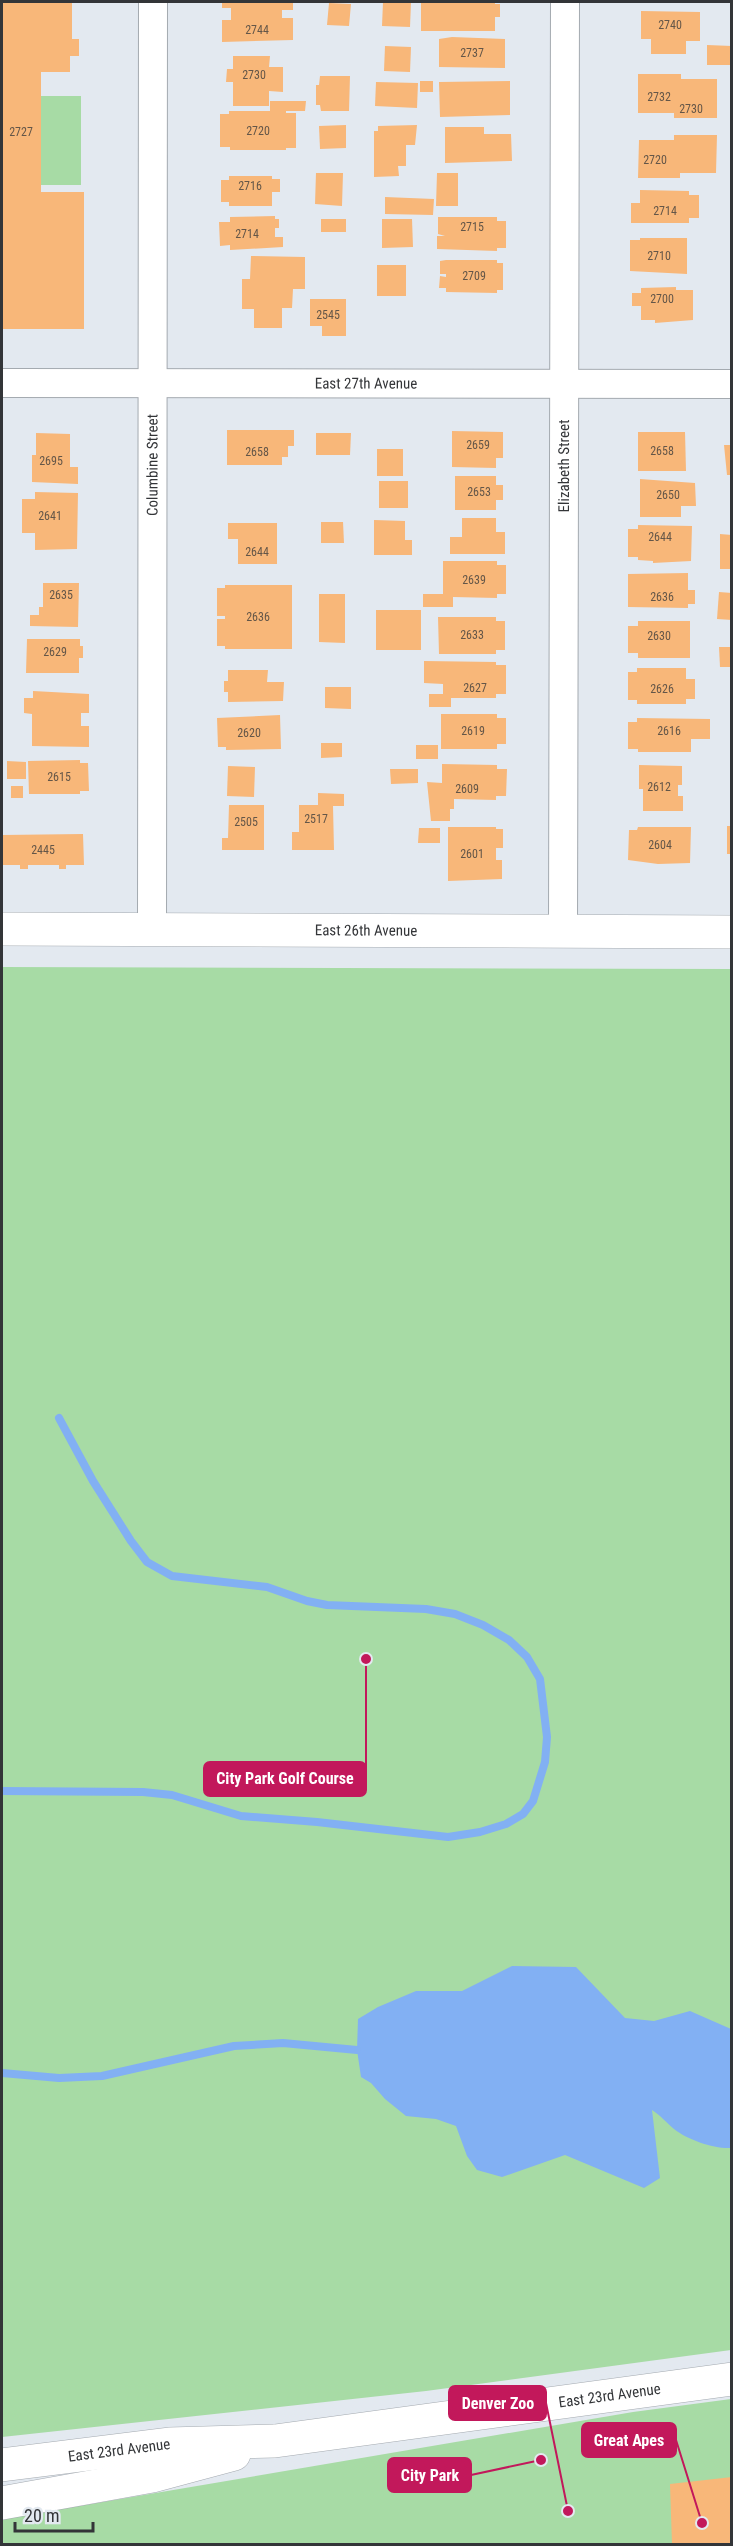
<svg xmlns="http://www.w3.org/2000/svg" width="733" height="2546" font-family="'Roboto Condensed',sans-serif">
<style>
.green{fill:#a7dba5}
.water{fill:#82b0f3}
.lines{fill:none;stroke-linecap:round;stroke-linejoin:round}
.stream{stroke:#82b0f3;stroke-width:8}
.building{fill:#f8b779}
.street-casing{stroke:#a4aab0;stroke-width:30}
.secondary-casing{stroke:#a4aab0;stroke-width:34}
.street{stroke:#fff;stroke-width:28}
.secondary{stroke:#fff;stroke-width:33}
.labels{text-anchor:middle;stroke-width:4.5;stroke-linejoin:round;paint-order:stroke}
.number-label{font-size:12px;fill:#645648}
.street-label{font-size:15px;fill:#333538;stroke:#e3e9f0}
.leader{fill:none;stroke:#c2185b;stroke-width:2}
.callout-dot{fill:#c2185b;stroke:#e3e9f0;stroke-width:2}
.callout{fill:#c2185b;stroke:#c2185b;stroke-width:2}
.callout-label{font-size:16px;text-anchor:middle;font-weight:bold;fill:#fff}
</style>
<rect width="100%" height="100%" fill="#e3e9f0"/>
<g class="green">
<rect x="41" y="96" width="40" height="89"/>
<polygon points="2,967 731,969 731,2350 426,2391 2,2437"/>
<polygon points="731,2399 731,2544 2,2544 2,2519 633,2412"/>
</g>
<path class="water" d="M512 1966 576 1967 625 2018 654 2021 690 2011 731 2029V2148C714 2149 688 2140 674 2129 666 2122 661 2116 652 2110L660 2178 644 2188 565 2155 502 2177 477 2170 467 2156 456 2126 436 2119 406 2116 385 2099 371 2083 361 2077 357 2050 358 2019 378 2007 416 1991H462Z"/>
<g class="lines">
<g class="stream">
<polyline points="2,1791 143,1792 172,1795 241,1816 317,1822 448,1837 480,1832 506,1824 523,1814 533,1801 545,1762 547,1737 540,1679 527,1657 509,1640 483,1625 455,1614 426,1609 327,1605 307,1601 267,1587 172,1576 147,1562 131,1541 93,1481 59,1418"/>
<polyline points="2,2073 59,2078 102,2076 234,2046 283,2043 357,2050"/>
</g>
</g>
<g class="building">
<polygon points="2,2 72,2 72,39 79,39 79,56 70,56 70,72 41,72 41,192 84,192 84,329 2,329"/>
<polygon points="222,2 293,2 293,10 282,10 282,18 293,18 293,40 222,42 222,20 231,20 231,8 222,8"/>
<polygon points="383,2 411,2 410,27 382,26"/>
<polygon points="421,2 495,2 495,4 500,4 500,17 495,17 495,31 421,31"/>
<polygon points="329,3 351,4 349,26 327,25"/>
<polygon points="641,11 700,12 700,41 686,41 686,54 651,54 651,39 641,39"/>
<polygon points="452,37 505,39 505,68 439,67 439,39"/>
<polygon points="707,45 732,46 732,65 707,65"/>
<polygon points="385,46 411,47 410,72 384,71"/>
<polygon points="233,56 270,56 269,67 283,67 283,92 269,91 269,106 233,106 233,82 226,82 227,69 233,69"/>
<polygon points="638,74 681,74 681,79 717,79 717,118 674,118 674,113 638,113"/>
<polygon points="320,76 350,76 349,111 321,111 320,105 316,105 316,85 319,85"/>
<rect x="420" y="81" width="13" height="11"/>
<polygon points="510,81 510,115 440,117 439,82"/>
<polygon points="376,82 418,83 417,108 375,106"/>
<polygon points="270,101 306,101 305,111 286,111 286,113 296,113 296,148 286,148 286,150 230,150 230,147 220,147 220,114 229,114 229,111 270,111"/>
<polygon points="346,125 346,148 320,149 319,126"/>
<polygon points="417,125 415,145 406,145 406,166 398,166 399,176 374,177 374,131 378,131 378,126"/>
<polygon points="445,127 484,127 484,134 511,134 512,161 445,163"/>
<polygon points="674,135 717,135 716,173 680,173 680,178 638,178 639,140 674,140"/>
<polygon points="316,173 343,173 342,206 315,204"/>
<polygon points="437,173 458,173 458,206 436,206"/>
<polygon points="229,176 272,176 272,179 280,179 280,192 272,192 272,206 229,206 229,202 221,202 221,180 229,180"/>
<polygon points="640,190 689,191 689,195 699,195 699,218 689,218 689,223 631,223 631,203 640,203"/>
<polygon points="385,197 434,199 433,215 385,214"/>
<polygon points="275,216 275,219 279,219 279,228 275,228 275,237 283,237 283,247 230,250 230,245 220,246 219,222 230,222 230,217"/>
<polygon points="438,217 497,217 497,221 506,221 506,248 497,248 497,251 437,249 437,236 445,236 438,234"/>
<rect x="321" y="219" width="25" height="13"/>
<polygon points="382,219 412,219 413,247 382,248"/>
<polygon points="640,238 687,238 687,274 630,271 630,240 640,240"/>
<polygon points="251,256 305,257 305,289 293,289 292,308 282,308 282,328 254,328 254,309 242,309 242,279 250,279"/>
<polygon points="446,260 497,260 497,263 503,263 503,290 497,290 497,293 446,292 446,288 439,288 440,276 446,277 446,274 440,274 440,261"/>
<rect x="377" y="265" width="29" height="31"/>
<polygon points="676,287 676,290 693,290 693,320 655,323 655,320 641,320 641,306 632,306 632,293 641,293 641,288"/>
<polygon points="310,299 346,299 346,336 322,336 322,326 310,326"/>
<polygon points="227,430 294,430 294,446 288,446 288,457 282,457 282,465 227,465"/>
<polygon points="452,431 503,432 503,458 496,458 496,468 452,467"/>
<polygon points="638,432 685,432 686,471 638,471"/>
<polygon points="36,433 70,434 70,467 78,467 78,484 32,482 32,455 36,455"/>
<polygon points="316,433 351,433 350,455 316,455"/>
<polygon points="724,445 732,445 732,475 727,475"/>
<rect x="377" y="449" width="26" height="27"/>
<polygon points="455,476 496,476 496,485 503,485 503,500 496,500 496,510 455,510"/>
<polygon points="640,479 695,483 696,506 681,506 681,517 640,517"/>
<rect x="379" y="481" width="29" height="27"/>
<polygon points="35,492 78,493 77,549 35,550 35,533 22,533 22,499 35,499"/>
<polygon points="462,518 496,518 496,532 505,532 505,554 450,554 450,537 462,537"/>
<polygon points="374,520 405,521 405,540 412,540 412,555 374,555"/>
<polygon points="321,522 343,522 344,543 321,543"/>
<polygon points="228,523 277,523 277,564 238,564 238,539 228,539"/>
<polygon points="638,525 692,526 691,561 653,563 653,561 638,560 638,557 628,557 628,529 638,529"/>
<polygon points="720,534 732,535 732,569 720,569"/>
<polygon points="443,561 497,561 497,565 506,565 506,594 497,594 497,598 453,597 453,607 423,607 423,594 443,594"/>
<polygon points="688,573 688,590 695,590 695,604 688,604 688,608 628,607 628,574"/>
<polygon points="43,583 79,583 78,627 30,626 30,615 39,615 39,607 43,607"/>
<polygon points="225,585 292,585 292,649 225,649 225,646 217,646 217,619 225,619 225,616 217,616 217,588 225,588"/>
<polygon points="719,592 732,593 732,620 717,619"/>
<polygon points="319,594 345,594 345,643 319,642"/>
<rect x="376" y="610" width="45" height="40"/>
<polygon points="438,617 496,617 496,621 505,621 505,650 496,650 496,654 439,654"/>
<polygon points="638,621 690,621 690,658 638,658 638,653 628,653 628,626 638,626"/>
<polygon points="27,639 80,639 80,646 83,646 83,658 79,658 79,673 26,673"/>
<polygon points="719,647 732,647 732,667 720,667"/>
<polygon points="424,661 496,662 496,665 506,665 506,694 496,694 496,698 451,698 451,707 429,707 429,694 443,694 443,684 424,683"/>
<polygon points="637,668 686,668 686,679 695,679 695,699 686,699 686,704 637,704 637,700 628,700 628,672 637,672"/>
<polygon points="228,670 268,670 267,682 284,682 283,701 228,702 228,692 224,692 224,681 228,681"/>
<polygon points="325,687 351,687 351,709 325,708"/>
<polygon points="33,691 89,694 89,713 81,713 81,726 89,726 89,747 32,746 32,714 24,713 24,698 33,698"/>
<polygon points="441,714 497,714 497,718 506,718 506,744 497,744 497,749 441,749"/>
<polygon points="280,715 281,749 226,750 226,747 218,747 217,718"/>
<polygon points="637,718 710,719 710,739 691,739 691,752 638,752 638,749 628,749 628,722 637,722"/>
<polygon points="321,743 342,743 342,757 321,758"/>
<rect x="416" y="745" width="22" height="14"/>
<polygon points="80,760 80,763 88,763 89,791 80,791 80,794 29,794 28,761"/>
<polygon points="7,761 26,762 26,779 7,779"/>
<polygon points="442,764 497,765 497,769 507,769 506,796 496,796 496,800 454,799 454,809 450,809 450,821 431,821 427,782 442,783"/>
<polygon points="639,765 682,766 682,785 678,785 678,796 683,796 683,811 643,811 643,789 639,789"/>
<polygon points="228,766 255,767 254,797 227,796"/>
<polygon points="390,769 418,769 418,783 391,784"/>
<rect x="11" y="786" width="12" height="12"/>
<polygon points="318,793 344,794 344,806 333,806 334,850 292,850 292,832 299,832 299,805 318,805"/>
<polygon points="229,805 264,805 264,850 222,850 222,838 228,838"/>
<rect x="727" y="826" width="5" height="28"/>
<polygon points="448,827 496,827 496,829 503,829 503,848 496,848 496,860 502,860 502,879 448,881"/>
<polygon points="638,827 691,827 690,863 658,864 628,860 629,830 637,830"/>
<polygon points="419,828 440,828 440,843 418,843"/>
<polygon points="83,834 84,865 66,865 66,869 59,869 59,865 28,865 28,869 20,869 20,865 2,865 2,835"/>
<polygon points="732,2477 732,2544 672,2544 670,2484"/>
</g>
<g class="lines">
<defs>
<g id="street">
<path id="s1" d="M2 383 732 384"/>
<path id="s2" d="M152 930 153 2"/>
<path id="s3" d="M563 931 565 2"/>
</g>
<g id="secondary">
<path id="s4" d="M2 929 732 932"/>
<path id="s5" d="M2 2465 169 2444 275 2441 732 2379"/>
<polyline points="2,2503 152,2476 234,2454"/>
</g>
</defs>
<use href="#street" class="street-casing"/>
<use href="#secondary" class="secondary-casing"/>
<use href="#street" class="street"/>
<use href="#secondary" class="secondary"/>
</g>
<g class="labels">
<g class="number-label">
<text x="670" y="29">2740</text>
<text x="257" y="34">2744</text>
<text x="472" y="57">2737</text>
<text x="254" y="79">2730</text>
<text x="659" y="101">2732</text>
<text x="691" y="113">2730</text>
<text x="258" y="135">2720</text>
<text x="21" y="136">2727</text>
<text x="655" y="164">2720</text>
<text x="250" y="190">2716</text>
<text x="665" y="215">2714</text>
<text x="472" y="231">2715</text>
<text x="247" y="238">2714</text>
<text x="659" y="260">2710</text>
<text x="474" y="280">2709</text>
<text x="662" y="303">2700</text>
<text x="328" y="319">2545</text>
<text x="478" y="449">2659</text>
<text x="662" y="455">2658</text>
<text x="257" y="456">2658</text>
<text x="51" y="465">2695</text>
<text x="479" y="496">2653</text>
<text x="668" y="499">2650</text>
<text x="50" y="520">2641</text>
<text x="660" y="541">2644</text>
<text x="257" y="556">2644</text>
<text x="474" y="584">2639</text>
<text x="61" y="599">2635</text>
<text x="662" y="601">2636</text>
<text x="258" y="621">2636</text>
<text x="472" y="639">2633</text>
<text x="659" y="640">2630</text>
<text x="55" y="656">2629</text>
<text x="475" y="692">2627</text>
<text x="662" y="693">2626</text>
<text x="473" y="735">2619</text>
<text x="669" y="735">2616</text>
<text x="249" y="737">2620</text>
<text x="59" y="781">2615</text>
<text x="659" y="791">2612</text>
<text x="467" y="793">2609</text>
<text x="316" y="823">2517</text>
<text x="246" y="826">2505</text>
<text x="660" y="849">2604</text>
<text x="43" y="854">2445</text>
<text x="472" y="858">2601</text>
</g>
<g class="street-label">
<text dy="5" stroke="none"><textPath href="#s1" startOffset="364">East 27th Avenue</textPath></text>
<text dy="5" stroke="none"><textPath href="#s2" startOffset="465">Columbine Street</textPath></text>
<text dy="5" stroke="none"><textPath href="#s3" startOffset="465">Elizabeth Street</textPath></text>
<text dy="5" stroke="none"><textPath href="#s4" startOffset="364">East 26th Avenue</textPath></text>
<text dy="5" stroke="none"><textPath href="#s5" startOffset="612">East 23rd Avenue</textPath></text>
<text dy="5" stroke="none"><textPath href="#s5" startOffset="118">East 23rd Avenue</textPath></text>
</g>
</g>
<path class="leader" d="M366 1659L366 1779M568 2511L546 2403M702 2523L676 2440M541 2460L471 2475"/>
<g class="callout-dot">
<circle cx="366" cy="1659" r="6"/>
<circle cx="568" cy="2511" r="6"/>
<circle cx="702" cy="2523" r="6"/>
<circle cx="541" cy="2460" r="6"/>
</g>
<g class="callout">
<rect x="204" y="1762" width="162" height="34" rx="6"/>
<rect x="449" y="2386" width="97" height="34" rx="6"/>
<rect x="582" y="2423" width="94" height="34" rx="6"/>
<rect x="388" y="2458" width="83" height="34" rx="6"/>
</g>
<g class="callout-label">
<text x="285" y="1784">City Park Golf Course</text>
<text x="498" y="2409">Denver Zoo</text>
<text x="629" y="2446">Great Apes</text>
<text x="430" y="2481">City Park</text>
</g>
<rect width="733" height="2546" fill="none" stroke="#333538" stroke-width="6"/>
<path d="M15 2522v9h78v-9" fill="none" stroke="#333538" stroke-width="3"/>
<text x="24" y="2522" font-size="18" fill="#333538" stroke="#e3e9f0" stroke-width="4.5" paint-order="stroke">20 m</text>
</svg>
